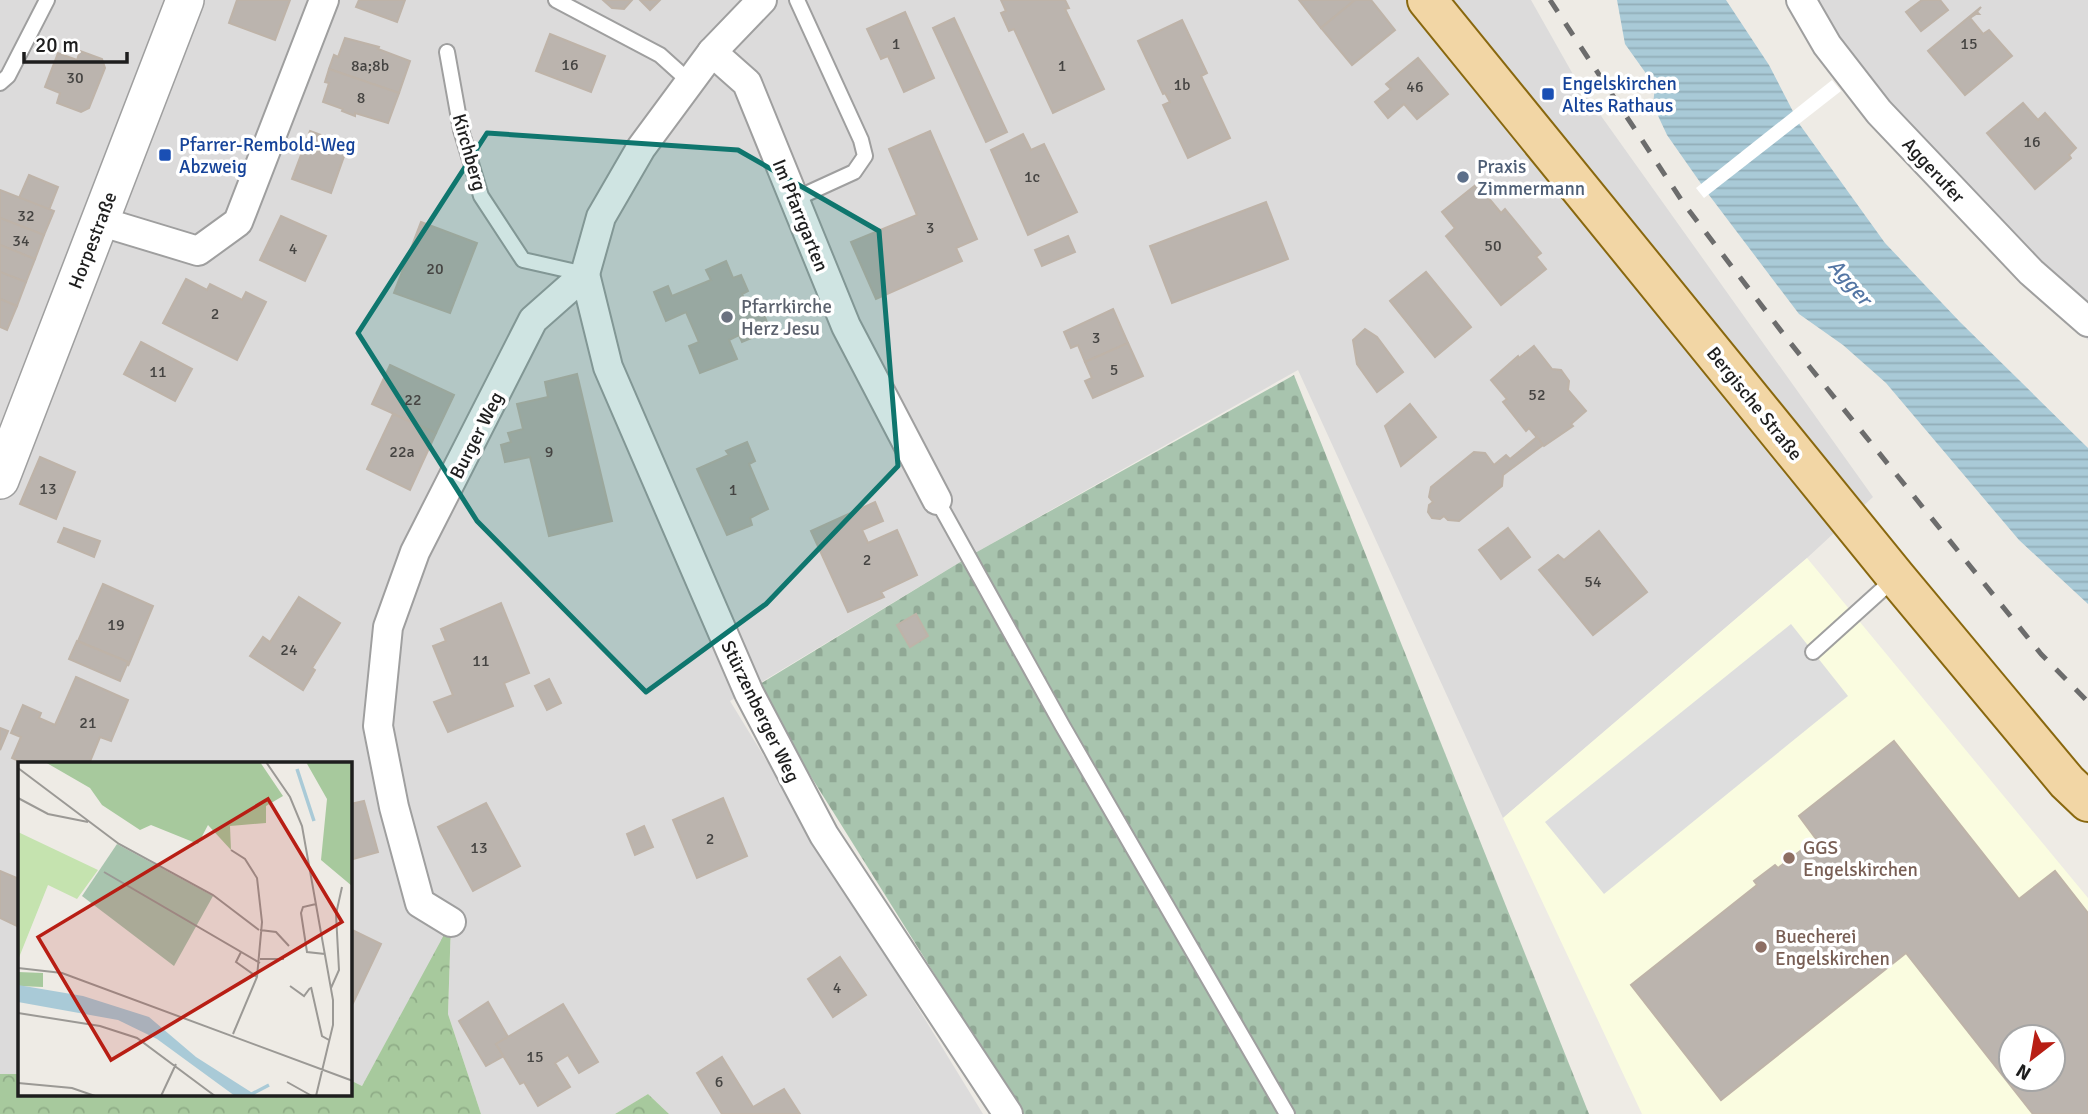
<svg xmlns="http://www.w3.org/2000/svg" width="2088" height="1114" font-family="Signika,sans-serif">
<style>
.residential{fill:#dcdbdb}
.education{fill:#fafce0;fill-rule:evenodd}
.forest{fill:url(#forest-crowns)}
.cemetery{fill:url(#cemetery-stones)}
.parking{fill:#dedede}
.water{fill:url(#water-rules)}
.pier{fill:#fff}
.building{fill:#bbb4ae;stroke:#beb3a8;stroke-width:2;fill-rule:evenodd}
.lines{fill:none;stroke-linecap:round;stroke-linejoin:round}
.service-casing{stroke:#9f9f9f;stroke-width:18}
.minor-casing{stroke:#9f9f9f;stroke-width:32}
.tertiary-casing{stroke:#9f9f9f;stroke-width:40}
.primary-casing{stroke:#89680f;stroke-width:42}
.service{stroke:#fff;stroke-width:14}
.minor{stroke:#fff;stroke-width:28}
.tertiary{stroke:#fff;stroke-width:37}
.primary{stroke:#f2d6a5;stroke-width:38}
.rail{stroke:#6c6c6c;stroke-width:5;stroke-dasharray:14 14;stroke-linecap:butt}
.marked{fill:#0f766e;fill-opacity:0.2;stroke:#0f766e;stroke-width:5;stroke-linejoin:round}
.transit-dot{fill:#1a4fb4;stroke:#fff;stroke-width:2.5}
.service-dot{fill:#5c6f8a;stroke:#fff;stroke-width:2.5}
.worship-dot{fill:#6b7280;stroke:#fff;stroke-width:2.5}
.education-dot{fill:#8d6e63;stroke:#fff;stroke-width:2.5}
.labels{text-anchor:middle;stroke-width:7;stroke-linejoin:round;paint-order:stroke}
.number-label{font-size:16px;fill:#454442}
.transit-label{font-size:19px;fill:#164399;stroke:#fff;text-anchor:start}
.street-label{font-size:19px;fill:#1e1e1e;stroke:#fff}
.service-label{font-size:19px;fill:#4e5e75;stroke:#fff;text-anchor:start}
.worship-label{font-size:19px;fill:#5b616d;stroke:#fff;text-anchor:start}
.education-label{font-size:19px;fill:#785e54;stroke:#fff;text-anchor:start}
.water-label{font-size:21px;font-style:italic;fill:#5476a4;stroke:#fff}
.inset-river{fill:none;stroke:#a9cad7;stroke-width:3.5}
.inset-road{fill:none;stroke:#9b9995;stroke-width:2}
.view{fill:#b81e14;fill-opacity:0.15;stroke:#b81e14;stroke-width:3.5}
.inset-edge{fill:none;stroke:#1e1e1e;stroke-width:3.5}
</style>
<defs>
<pattern id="forest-crowns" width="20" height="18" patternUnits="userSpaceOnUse" patternTransform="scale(1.75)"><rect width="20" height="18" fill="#a7c99d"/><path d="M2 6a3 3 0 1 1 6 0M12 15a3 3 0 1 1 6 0" fill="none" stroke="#8fac87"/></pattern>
<pattern id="cemetery-stones" width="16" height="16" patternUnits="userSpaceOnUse" patternTransform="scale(1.75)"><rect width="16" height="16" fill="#a8c4ae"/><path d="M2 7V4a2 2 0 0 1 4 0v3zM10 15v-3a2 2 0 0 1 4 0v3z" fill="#90a895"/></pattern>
<pattern id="water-rules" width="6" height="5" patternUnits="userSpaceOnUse" patternTransform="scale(1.75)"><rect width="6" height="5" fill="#a9cad7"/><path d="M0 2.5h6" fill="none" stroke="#91adb8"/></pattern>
</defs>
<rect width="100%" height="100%" fill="#eeebe5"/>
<g class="residential">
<polygon points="0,0 1531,0 1579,85 1873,497 1807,558 1503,818 1298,370 975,553 730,701 983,1114 669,1114 648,1094 615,1114 481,1114 448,1014 451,924 362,1086 350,1080 350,764 19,764 19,1074 0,1074"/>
<polygon points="1785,0 2088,0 2088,340 2008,268 1895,144 1812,45"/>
</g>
<path class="education" d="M1807 558 2088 898V1114H1642L1503 818ZM2011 1037H2053V1079H2011Z"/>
<g class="forest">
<polygon points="451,922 448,1014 481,1114 0,1114 0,1074 19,1074 19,1095 350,1095 350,1080 362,1086"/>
<polygon points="648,1094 669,1114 615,1114"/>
</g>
<polygon class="cemetery" points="1294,375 1589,1114 1022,1114 755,687 975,553"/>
<polygon class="parking" points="1791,624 1848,696 1604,894 1545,822"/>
<polygon class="water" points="1617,0 1726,0 1769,65 1800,125 1885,243 1960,322 2088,448 2088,604 2019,540 1886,383 1843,345 1799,314 1709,195 1667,135 1653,105 1655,86 1625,44"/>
<polygon class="pier" points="1832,80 1841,91 1704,198 1696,188"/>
<g class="building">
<polygon points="237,0 290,0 275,40 229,23"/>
<polygon points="359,0 405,0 397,22 356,7"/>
<polygon points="603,0 632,0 624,9 612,8"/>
<polygon points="640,0 660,0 650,10"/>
<polygon points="1001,0 1065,0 1069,8 1065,9 1104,89 1053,113 1014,29 1009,31 1001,13 1006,11"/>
<polygon points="1299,0 1355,0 1321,28"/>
<polygon points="1355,0 1371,0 1395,30 1352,65 1321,28"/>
<polygon points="1922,0 1940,0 1948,10 1921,31 1906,12"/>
<polygon points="1981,7 1977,12 1979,14 1976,14 1970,18 1983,34 1989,30 2012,56 1965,95 1928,51"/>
<polygon points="905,12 934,78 904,92 888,56 881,59 867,29"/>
<polygon points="954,18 1007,132 986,142 933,28"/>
<polygon points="1182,20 1207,73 1201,76 1230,138 1188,158 1163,105 1170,102 1165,93 1163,94 1138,41"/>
<polygon points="550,34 605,56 591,92 536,71"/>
<polygon points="345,38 379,47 378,49 410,61 399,93 329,69 334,55 338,57"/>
<polygon points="80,51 102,59 105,68 89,108 81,112 57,103 60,93 45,87 58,53 77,60"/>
<polygon points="1418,58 1448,94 1417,119 1404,104 1388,118 1375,102 1391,89 1386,84"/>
<polygon points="329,69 399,93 388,123 355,113 355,116 342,111 343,109 323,102 329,83 325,82"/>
<polygon points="2023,103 2038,120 2045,113 2076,148 2069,155 2071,158 2035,189 1987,133"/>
<polygon points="310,131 348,145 331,193 292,179"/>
<polygon points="930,131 977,239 956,248 962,261 876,299 851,242 917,215 889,149"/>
<polygon points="1023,134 1031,150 1044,144 1077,212 1028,235 991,150"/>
<polygon points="29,175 58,187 49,210 19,198"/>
<polygon points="1477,184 1501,213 1505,209 1541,253 1536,257 1546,269 1501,305 1446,236 1455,228 1442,212"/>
<polygon points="0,190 54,211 44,235 0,218"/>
<polygon points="1266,202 1288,259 1172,303 1150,246"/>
<polygon points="281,216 326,236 305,281 260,260"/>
<polygon points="0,218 44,235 35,259 0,245"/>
<polygon points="421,222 477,243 450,313 394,293"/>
<polygon points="1068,236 1075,252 1042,266 1035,250"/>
<polygon points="0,245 35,259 26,282 0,272"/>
<polygon points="726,261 733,278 741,275 748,291 742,294 749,311 761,307 770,330 742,342 739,335 729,340 737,359 700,373 689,346 699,342 686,312 666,321 654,292 668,286 672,296 711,280 706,270"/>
<polygon points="0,272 26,282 17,306 0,299"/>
<polygon points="1426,272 1471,327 1435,357 1390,301"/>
<polygon points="186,279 207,290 210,284 242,300 246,292 266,302 237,360 163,323"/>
<polygon points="0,299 17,306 7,330 0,327"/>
<polygon points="1113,309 1128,343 1085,362 1078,345 1071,348 1064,332"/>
<polygon points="1365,329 1377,337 1403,372 1377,392 1357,364 1353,340"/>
<polygon points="141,342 192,369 175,401 124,374"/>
<polygon points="1128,343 1143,376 1093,398 1085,381 1092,378 1085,362"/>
<polygon points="1534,346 1552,369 1561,370 1569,381 1568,390 1586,411 1571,424 1573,426 1544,446 1529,428 1526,431 1503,402 1507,399 1491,380 1518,356 1519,358"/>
<polygon points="390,365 454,395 436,433 372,404"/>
<polygon points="577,374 612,521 549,536 530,457 505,462 501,445 511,442 508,433 523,429 517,404 548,397 545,382"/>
<polygon points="1410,404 1436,437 1401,466 1385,426"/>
<polygon points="393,414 436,433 410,490 367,469"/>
<polygon points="1537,437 1543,445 1503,475 1502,486 1459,521 1448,520 1444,516 1440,519 1432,518 1428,512 1429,505 1433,502 1429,497 1431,487 1474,452 1485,453 1494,465 1506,455 1510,459"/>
<polygon points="747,442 755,461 749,464 768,509 750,518 752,525 727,535 697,469 729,455 726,451"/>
<polygon points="40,457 75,472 56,519 20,504"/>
<polygon points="875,502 883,521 862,530 868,543 897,530 917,575 881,592 884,597 848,612 811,531"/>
<polygon points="64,528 100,541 94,557 58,542"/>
<polygon points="1508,528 1530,557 1501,579 1479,550"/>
<polygon points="1599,531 1647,592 1593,635 1539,570 1558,555 1564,560"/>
<polygon points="103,584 153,606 128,666 128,662 78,641"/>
<polygon points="299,597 340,623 312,668 315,670 303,690 250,656 263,637 270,642"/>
<polygon points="501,603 529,673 504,683 513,706 448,732 434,702 453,695 433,646 446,641 441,629"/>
<polygon points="916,614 928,636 910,647 897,625"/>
<polygon points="77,641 128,662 120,681 69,659"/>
<polygon points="76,677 128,700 111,741 100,737 89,764 50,764 45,762 44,764 25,764 12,758 21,737 11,733 23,705 41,713 39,718 55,725"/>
<polygon points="549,679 561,703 547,710 535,686"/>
<polygon points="0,728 8,731 0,750"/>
<path d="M1894 741 2019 899 2055 871 2088 913V1114H2033L1906 953 1721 1100 1631 985 1757 885 1754 881 1775 865 1778 868 1816 839 1799 816ZM2011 1037H2053V1079H2011Z"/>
<polygon points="723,798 747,856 697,878 673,820"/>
<polygon points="364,801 378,852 350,860 350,804"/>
<polygon points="486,803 520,866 473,891 438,827"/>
<polygon points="644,826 653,847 635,855 627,834"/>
<polygon points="0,871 19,879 19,927 0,918"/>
<polygon points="350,929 381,944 353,1003 350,1001"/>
<polygon points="840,957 866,995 833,1017 808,979"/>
<polygon points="488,1002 508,1037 496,1044 504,1056 486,1066 459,1021"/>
<polygon points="563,1004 598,1062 579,1073 568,1055 555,1063 570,1087 538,1106 524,1082 520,1084 496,1044"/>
<polygon points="722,1057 753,1107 784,1089 800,1114 722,1114 697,1073"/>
</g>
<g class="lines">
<defs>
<g id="service">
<polyline points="556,0 660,55 690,82"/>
<polyline points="447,52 461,130 481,196 523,260 585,274"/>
<polyline points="0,83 8,76 47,0"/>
<polyline points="795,199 854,172 865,156 861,140 797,0"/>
<polyline points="937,500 1062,725 1287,1114"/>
<polyline points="1813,652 1895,578"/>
</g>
<g id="minor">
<polyline points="1801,0 1827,45 1879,112 2031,272 2088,322"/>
<polyline points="712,52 747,83 846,326 937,500"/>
<polyline points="99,221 198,251 238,222 324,0"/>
<polyline points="585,274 608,367 749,693 824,835 1008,1114"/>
<polyline points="451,922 420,903 394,807 378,726 388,627 415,552 533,320 585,274 601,217 641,148 712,52 762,0"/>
</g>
<polyline id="tertiary" points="0,480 185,0"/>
<polyline id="primary" points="1427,0 1896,577 2067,782 2088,802"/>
</defs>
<use href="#service" class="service-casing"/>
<use href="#minor" class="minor-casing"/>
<use href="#tertiary" class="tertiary-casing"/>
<use href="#primary" class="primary-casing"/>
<use href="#service" class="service"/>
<use href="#minor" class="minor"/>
<use href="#tertiary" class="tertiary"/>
<use href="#primary" class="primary"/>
<polyline class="rail" points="1550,0 1684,204 1788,340 2041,654 2088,702"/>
</g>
<path class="marked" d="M487 133 738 150 879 231 898 466 766 604 646 692 477 521 358 333Z"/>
<g class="transit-dot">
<rect x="1541" y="87" width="14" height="14" rx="3.5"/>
<rect x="158" y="148" width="14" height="14" rx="3.5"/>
</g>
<circle class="service-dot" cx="1463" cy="177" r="7"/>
<circle class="worship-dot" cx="727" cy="317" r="7"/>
<g class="education-dot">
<circle cx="1789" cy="858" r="7"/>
<circle cx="1761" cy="947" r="7"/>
</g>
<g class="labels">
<g class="number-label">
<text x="896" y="49">1</text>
<text x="1969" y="49">15</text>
<text x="570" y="70">16</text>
<text x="370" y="71">8a;8b</text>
<text x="1062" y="71">1</text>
<text x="75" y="83">30</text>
<text x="1182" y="90">1b</text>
<text x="1415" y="92">46</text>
<text x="361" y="103">8</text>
<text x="2032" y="147">16</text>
<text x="1032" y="182">1c</text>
<text x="26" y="221">32</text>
<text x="930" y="233">3</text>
<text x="21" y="246">34</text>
<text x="1493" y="251">50</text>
<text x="293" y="254">4</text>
<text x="435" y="274">20</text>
<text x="215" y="319">2</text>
<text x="1096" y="343">3</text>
<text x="1114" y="375">5</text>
<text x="158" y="377">11</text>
<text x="1537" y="400">52</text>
<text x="413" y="405">22</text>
<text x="402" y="457">22a</text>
<text x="549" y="457">9</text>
<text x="48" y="494">13</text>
<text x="733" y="495">1</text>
<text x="867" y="565">2</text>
<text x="1593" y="587">54</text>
<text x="116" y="630">19</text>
<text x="289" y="655">24</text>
<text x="481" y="666">11</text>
<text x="88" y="728">21</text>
<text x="710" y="844">2</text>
<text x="479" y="853">13</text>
<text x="837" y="993">4</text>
<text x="535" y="1062">15</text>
<text x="719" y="1087">6</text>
</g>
<g class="transit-label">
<text x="1562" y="90">Engelskirchen<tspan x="1562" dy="22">Altes Rathaus</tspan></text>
<text x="179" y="151">Pfarrer-Rembold-Weg<tspan x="179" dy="22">Abzweig</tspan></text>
</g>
<g class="street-label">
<text transform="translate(470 152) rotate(74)" y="7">Kirchberg</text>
<text transform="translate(1934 170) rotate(47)" y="7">Aggerufer</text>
<text transform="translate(801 215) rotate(68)" y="7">Im Pfarrgarten</text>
<text transform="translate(92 240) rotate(-69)" y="7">Horpestraße</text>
<text transform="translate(1755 403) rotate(51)" y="7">Bergische Straße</text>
<text transform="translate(476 435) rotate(-63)" y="7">Burger Weg</text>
<text transform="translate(761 711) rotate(64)" y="7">Stürzenberger Weg</text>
</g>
<g class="service-label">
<text x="1477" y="173">Praxis<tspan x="1477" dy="22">Zimmermann</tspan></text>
</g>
<g class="worship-label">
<text x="741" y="313">Pfarrkirche<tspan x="741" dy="22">Herz Jesu</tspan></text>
</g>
<g class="education-label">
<text x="1803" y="854">GGS<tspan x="1803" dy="22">Engelskirchen</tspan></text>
<text x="1775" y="943">Buecherei<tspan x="1775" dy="22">Engelskirchen</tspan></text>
</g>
<g class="water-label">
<text transform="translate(1850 282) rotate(49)" y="7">Agger</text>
</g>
</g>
<g transform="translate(18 762)">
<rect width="334" height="334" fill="#eeebe5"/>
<path d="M0 70 80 108 59 137 30 123 0 198Z" fill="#c5e3af"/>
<path d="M27 0H242L265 34 248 44V61L212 64 213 88 190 63 180 82 133 63 122 68 84 43 72 26ZM288 0H334V124L303 98 309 37ZM0 210 25 211V225L1 224Z" fill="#a7c99d"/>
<path d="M99 82 195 134 156 204 64 134Z" fill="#a8c4ae"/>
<path d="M0 223 65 234 131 255 178 295 239 334H217L139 277 100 258 0 240Z" fill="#a9cad7"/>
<path class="inset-river" d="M279 7 296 59M230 334 251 323"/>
<path class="inset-road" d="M248 0 272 35 284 64 315 238V263L298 334M0 6 101 82 195 133 241 168M0 36 30 52 70 60M213 88 227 97 239 116 244 160 239 215 215 272M86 110 242 201M298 142 285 145 283 151 289 190 307 192M242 168 258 170 271 184M223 190 218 200 239 215M242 197H266M0 206 44 211 335 319M272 224 286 234 292 226M293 225 304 274 311 278M313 226 321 208 318 152 324 125M0 251 82 264 119 276 197 334M269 320 294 334M0 321 54 326 77 334M143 334 158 302"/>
<path class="view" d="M250 37 324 160 93 298 20 175Z"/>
<rect width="334" height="334" class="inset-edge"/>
</g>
<g transform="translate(2032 1058) rotate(211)"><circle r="33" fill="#ffffff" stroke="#a5a5a5" stroke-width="2"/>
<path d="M0-5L12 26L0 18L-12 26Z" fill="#b81e14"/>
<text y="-10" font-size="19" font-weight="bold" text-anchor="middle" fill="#1e1e1e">N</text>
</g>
<path d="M24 52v10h103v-10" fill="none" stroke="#1e1e1e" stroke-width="3.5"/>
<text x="35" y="52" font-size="21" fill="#1e1e1e" stroke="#ffffff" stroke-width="5" paint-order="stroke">20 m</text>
</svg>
